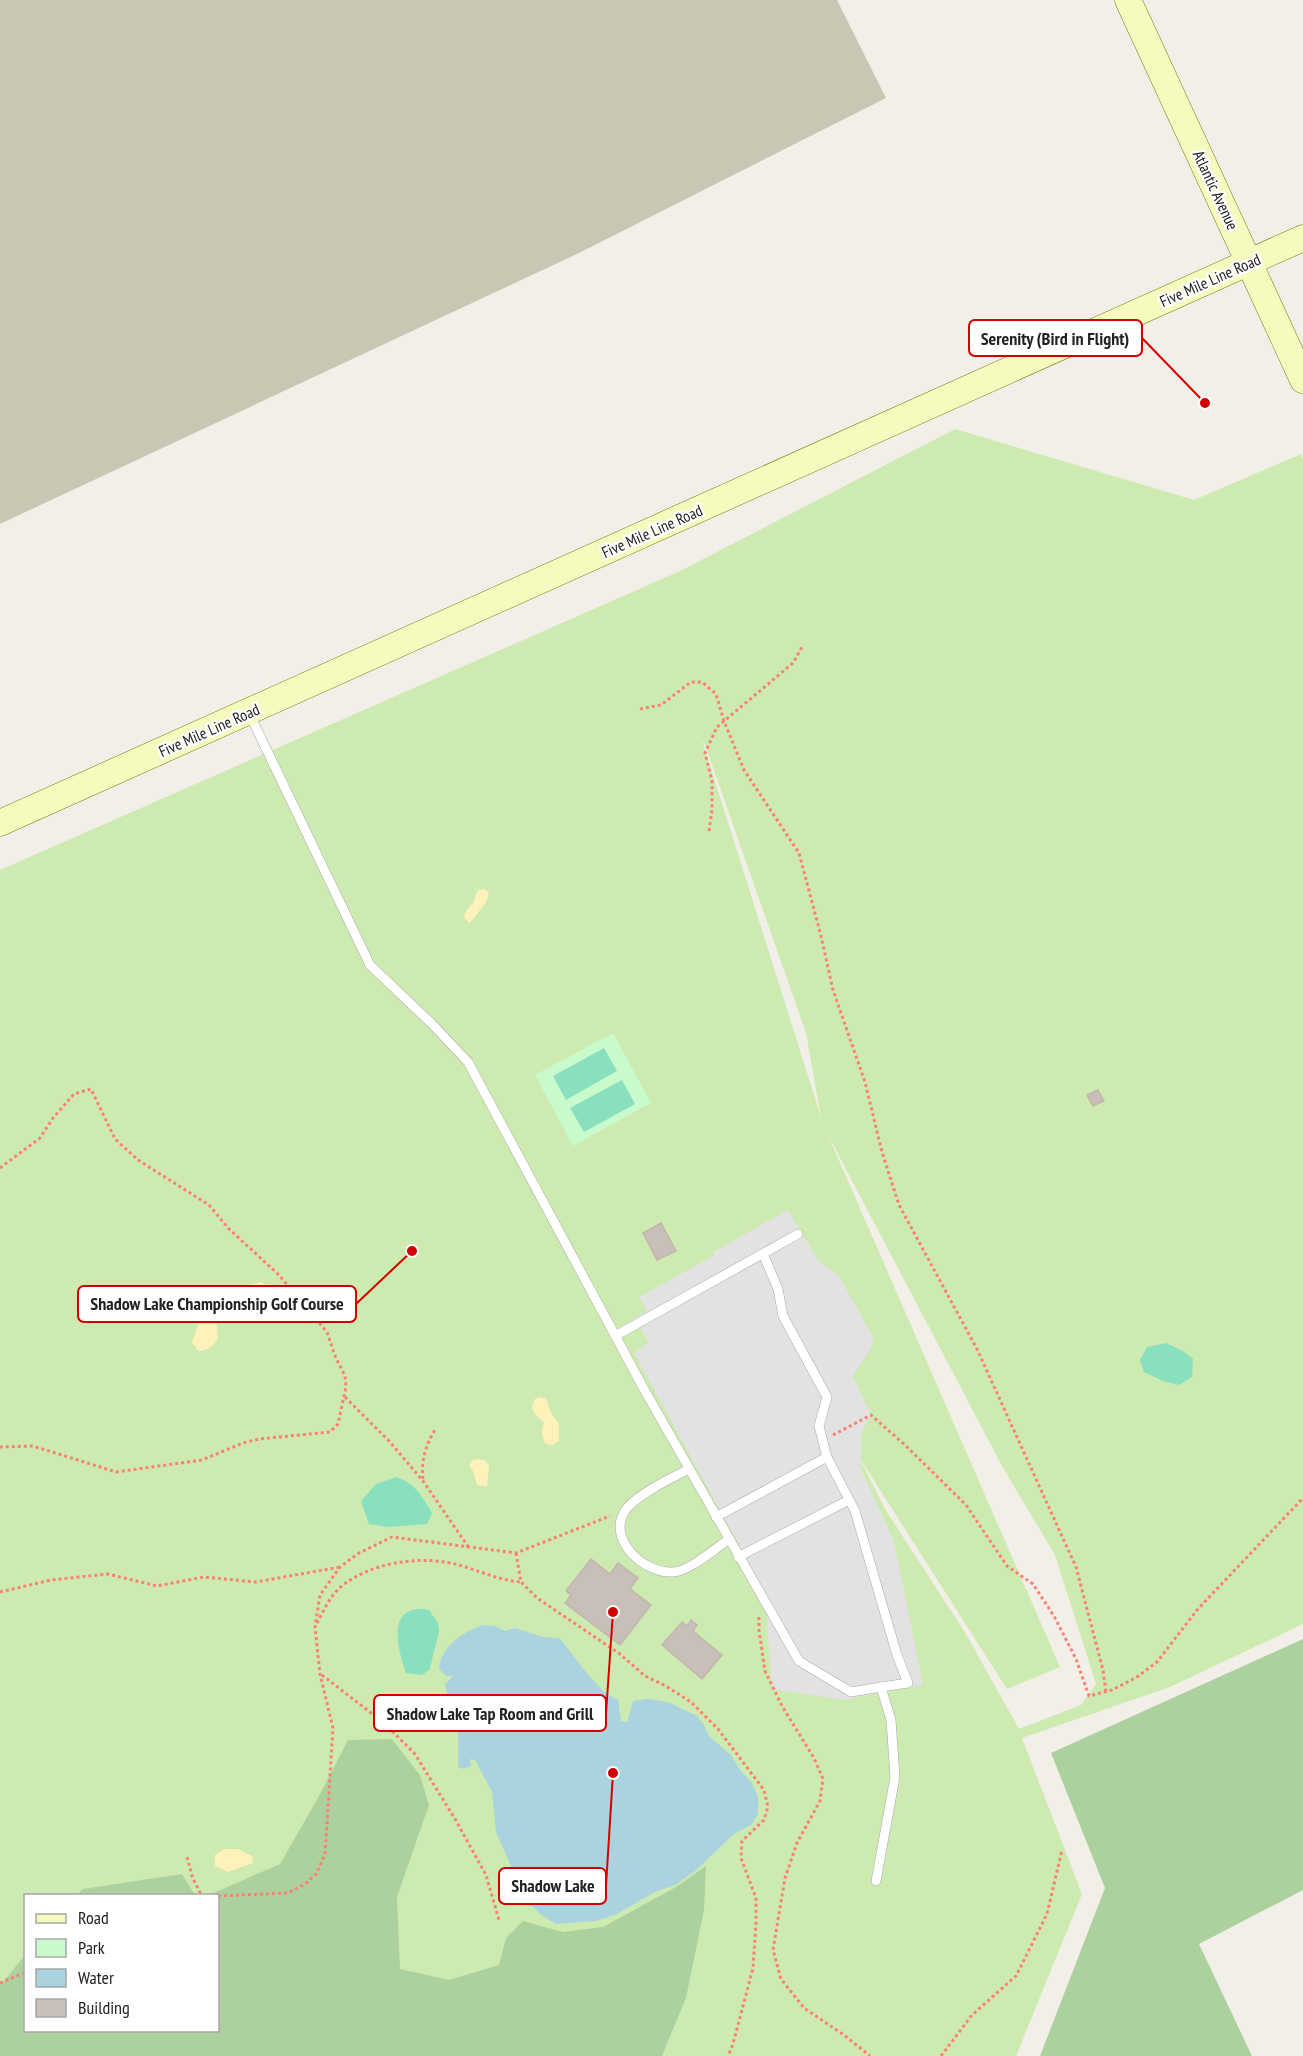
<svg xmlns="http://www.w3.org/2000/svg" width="1303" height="2056" font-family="'PT Sans Narrow',sans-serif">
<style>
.construction{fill:#c7c7b4}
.grass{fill:#cdebb0;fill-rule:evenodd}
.forest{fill:#add19e}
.sand{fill:#fff1ba}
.park{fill:#c8facc}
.pitch{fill:#88e0be}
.parking{fill:#e2e2e2}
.water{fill:#aad3df}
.building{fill:#c7bfb8;stroke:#c4b6ab;stroke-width:1.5}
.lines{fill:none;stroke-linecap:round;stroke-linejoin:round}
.lane-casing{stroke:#a9a9a9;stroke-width:10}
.secondary-casing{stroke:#707d05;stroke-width:27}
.path{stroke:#fa8072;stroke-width:3;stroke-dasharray:3 3;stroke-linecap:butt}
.lane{stroke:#fff;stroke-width:9}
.secondary{stroke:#f7fabf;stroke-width:26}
.labels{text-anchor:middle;stroke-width:4.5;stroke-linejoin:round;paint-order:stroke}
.street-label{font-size:16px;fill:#222;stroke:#fff}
.leader{fill:none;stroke:#d40000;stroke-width:2}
.callout-dot{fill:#d40000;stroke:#fff;stroke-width:2}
.callout{fill:#fff;stroke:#d40000;stroke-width:2}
.callout-label{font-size:18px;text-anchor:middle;font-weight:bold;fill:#222}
</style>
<rect width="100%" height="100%" fill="#f2efe9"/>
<polygon class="construction" points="0,0 837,0 886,98 579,253 0,524"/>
<path class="grass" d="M955 429 1194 500 1301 454 1303 459V1624L1170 1687 1022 1738 1082 1894 1016 2056H0V870L680 571ZM704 742 806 1033 821 1117 703 743ZM828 1135 1002 1466 1055 1555 1096 1684 1081 1705 1019 1729 966 1634 885 1509 859 1457 1007 1689 1060 1667ZM26 1896H218V2030H26Z"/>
<g class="forest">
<polygon points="1303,1639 1303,1890 1199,1944 1252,2056 1040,2056 1105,1888 1051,1753"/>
<polygon points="392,1739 420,1775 429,1805 397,1897 400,1969 449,1980 499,1965 506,1938 523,1921 563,1932 603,1927 676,1887 706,1866 704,1910 686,1998 662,2056 0,2056 0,1986 25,1955 26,2030 218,2030 218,1896 209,1895 280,1864 319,1796 348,1740"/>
<polygon points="182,1874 195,1895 77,1895 83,1889"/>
</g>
<g class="sand">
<polygon points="484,889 489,893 486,902 470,923 464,918 466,911 473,903 478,890"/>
<polygon points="260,1282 274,1289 269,1301 261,1303 246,1293 244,1287"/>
<path d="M212 1311 216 1317 218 1338C213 1346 208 1351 198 1351L192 1342 198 1326 199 1314Z"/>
<path d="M541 1397 546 1399 551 1413 559 1424V1441L552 1445 546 1444C541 1436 541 1431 544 1423L535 1414 532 1407 535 1399Z"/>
<polygon points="478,1459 484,1460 489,1465 487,1486 477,1485 473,1471 469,1466 473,1460"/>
<polygon points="224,1849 238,1849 252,1856 253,1863 228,1872 215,1866 215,1855"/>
</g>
<polygon class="park" points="613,1033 651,1103 573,1146 535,1075"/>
<g class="pitch">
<polygon points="604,1048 617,1071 566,1100 553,1076"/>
<polygon points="622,1080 635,1104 584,1132 570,1108"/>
<polygon points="1166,1343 1183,1351 1193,1359 1192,1377 1179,1385 1163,1381 1144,1372 1140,1360 1147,1347"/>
<path d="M396 1477C415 1483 422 1496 432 1513L427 1524 388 1527 369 1524 361 1501 376 1484Z"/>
<path d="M424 1609 429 1610 438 1623 439 1631 431 1664 429 1670 422 1675 406 1673C401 1658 388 1619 410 1611 413 1609 420 1609 424 1609Z"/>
</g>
<polygon class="parking" points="788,1210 818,1260 839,1276 874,1339 870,1350 853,1376 871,1415 861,1433 861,1469 894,1541 923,1685 843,1700 772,1689 765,1592 634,1353 649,1343 635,1318 647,1311 639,1297 715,1255 713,1252"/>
<path class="water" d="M483 1625 495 1626 505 1631 515 1628 543 1637 559 1638C572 1651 600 1697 618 1699L621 1721 627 1722 633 1701 648 1699 668 1702 697 1716 704 1725 709 1736 731 1755 741 1771 752 1783 758 1797V1814L751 1825 734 1834 694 1872 675 1885 655 1892 617 1914 596 1921 556 1924 540 1914 525 1898 496 1832 492 1792 475 1760 470 1759 471 1766 464 1769 458 1767C458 1750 460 1734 455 1718 452 1706 447 1697 445 1684L453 1676H446L439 1669C440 1647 464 1631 483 1625Z"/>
<g class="building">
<polygon points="1098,1090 1104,1101 1093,1106 1087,1095"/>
<polygon points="661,1223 676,1251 657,1260 643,1233"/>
<polygon points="591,1559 610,1574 618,1563 638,1578 630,1589 651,1605 620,1645 565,1603 571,1595 566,1591"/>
<polygon points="691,1620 697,1625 693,1631 722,1655 702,1679 662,1645 682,1622 687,1626"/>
</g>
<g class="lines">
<defs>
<g id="lane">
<polyline points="249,713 370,965 432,1024 468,1062 645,1391 799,1661 851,1692 881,1687"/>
<polyline points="763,1254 778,1289 783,1316 827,1397 819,1426 827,1457 855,1511 897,1655 908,1683 881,1687 891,1720 895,1777 876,1881"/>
<polyline points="615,1336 798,1234"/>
<path d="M689 1469C671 1478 640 1493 627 1508 604 1537 643 1574 673 1572 690 1571 714 1549 728 1540"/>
<polyline points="716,1517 827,1457"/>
<polyline points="738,1557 849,1500"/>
</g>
<g id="secondary">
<polyline points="1128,0 1303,380"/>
<polyline points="0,823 1303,238"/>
</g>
</defs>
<use href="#lane" class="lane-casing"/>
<use href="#secondary" class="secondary-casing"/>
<g class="path">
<polyline points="640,709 661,705 691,682 702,682 716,694 724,721 744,770 799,853 821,936 833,990 865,1082 882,1152 899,1205 977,1349 1076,1567 1103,1670 1106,1692"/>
<polyline points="709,831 712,810 712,781 705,753 717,727 793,663 802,647"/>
<polyline points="0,1168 40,1138 53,1118 74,1094 91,1089 115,1139 138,1160 209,1205 229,1229 279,1275 327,1332 335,1356 345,1376 346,1387 338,1424 330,1432 259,1439 243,1443 202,1460 116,1472 33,1446 0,1447"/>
<polyline points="345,1397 389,1441 423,1481 469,1548"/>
<polyline points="833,1435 871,1415 905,1445 966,1505 1007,1566 1033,1584 1054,1616 1076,1659 1089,1696 1112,1690 1137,1677 1157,1662 1197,1610 1303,1498"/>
<path d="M423 1479C421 1462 425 1446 435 1430"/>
<polyline points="516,1553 521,1582 537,1598 620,1654 645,1676 664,1685 691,1702 718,1729 764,1790 768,1807 764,1820 742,1841 741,1858 756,1898 756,1923 753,1968 733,2044 728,2056"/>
<polyline points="0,1592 51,1580 108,1574 157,1586 204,1577 256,1582 340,1567"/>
<polyline points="759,1617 759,1630 765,1671 782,1706 814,1758 823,1779 820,1801 797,1843 785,1878 773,1950 781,1979 804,2008 844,2035 870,2056"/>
<path d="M317 1623C324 1610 331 1594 343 1585 371 1564 411 1557 445 1562 471 1566 494 1580 521 1582"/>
<polyline points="322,1675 384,1723 415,1754 455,1819 486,1875 499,1920"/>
<polyline points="187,1857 193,1879 202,1896"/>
<polyline points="218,1896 288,1893 305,1884 316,1874 325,1855 333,1728 320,1674 315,1627 320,1595 340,1567 359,1553 392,1537 516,1553 610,1516"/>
<polyline points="0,1983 26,1972"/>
<polyline points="941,2056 972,2015 1016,1976 1047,1914 1062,1850"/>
</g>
<use href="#lane" class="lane"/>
<use href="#secondary" class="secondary"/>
</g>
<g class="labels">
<g class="street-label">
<text transform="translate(1216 190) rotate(65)" y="6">Atlantic Avenue</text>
<text transform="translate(1210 280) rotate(-24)" y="6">Five Mile Line Road</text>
<text transform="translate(652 531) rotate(-24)" y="6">Five Mile Line Road</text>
<text transform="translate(209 730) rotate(-24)" y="6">Five Mile Line Road</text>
</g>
</g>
<path class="leader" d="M1205 403L1142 338M412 1251L356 1304M613 1612L606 1713M613 1773L606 1886"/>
<g class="callout-dot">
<circle cx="1205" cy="403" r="6"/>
<circle cx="412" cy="1251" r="6"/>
<circle cx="613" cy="1612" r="6"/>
<circle cx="613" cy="1773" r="6"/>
</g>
<g class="callout">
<rect x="969" y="320" width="173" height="36" rx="6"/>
<rect x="78" y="1286" width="278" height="36" rx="6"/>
<rect x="374" y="1695" width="232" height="36" rx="6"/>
<rect x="499" y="1868" width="107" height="36" rx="6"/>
</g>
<g class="callout-label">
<text x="1055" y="345">Serenity (Bird in Flight)</text>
<text x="217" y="1310">Shadow Lake Championship Golf Course</text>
<text x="490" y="1720">Shadow Lake Tap Room and Grill</text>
<text x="553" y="1892">Shadow Lake</text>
</g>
<rect x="24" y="1894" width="195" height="138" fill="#ffffff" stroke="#a7a7a7" stroke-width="1.5"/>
<rect x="36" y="1914" width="30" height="9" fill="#f7fabf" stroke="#a7a7a7" stroke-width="1.5"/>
<text x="78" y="1924" font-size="18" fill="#222222">Road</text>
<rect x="36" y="1939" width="30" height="18" fill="#c8facc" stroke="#a7a7a7" stroke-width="1.5"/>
<text x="78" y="1954" font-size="18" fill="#222222">Park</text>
<rect x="36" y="1969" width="30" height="18" fill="#aad3df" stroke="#a7a7a7" stroke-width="1.5"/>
<text x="78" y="1984" font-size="18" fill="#222222">Water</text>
<rect x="36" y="1999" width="30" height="18" fill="#c7bfb8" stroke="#a7a7a7" stroke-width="1.5"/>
<text x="78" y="2014" font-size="18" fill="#222222">Building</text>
</svg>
